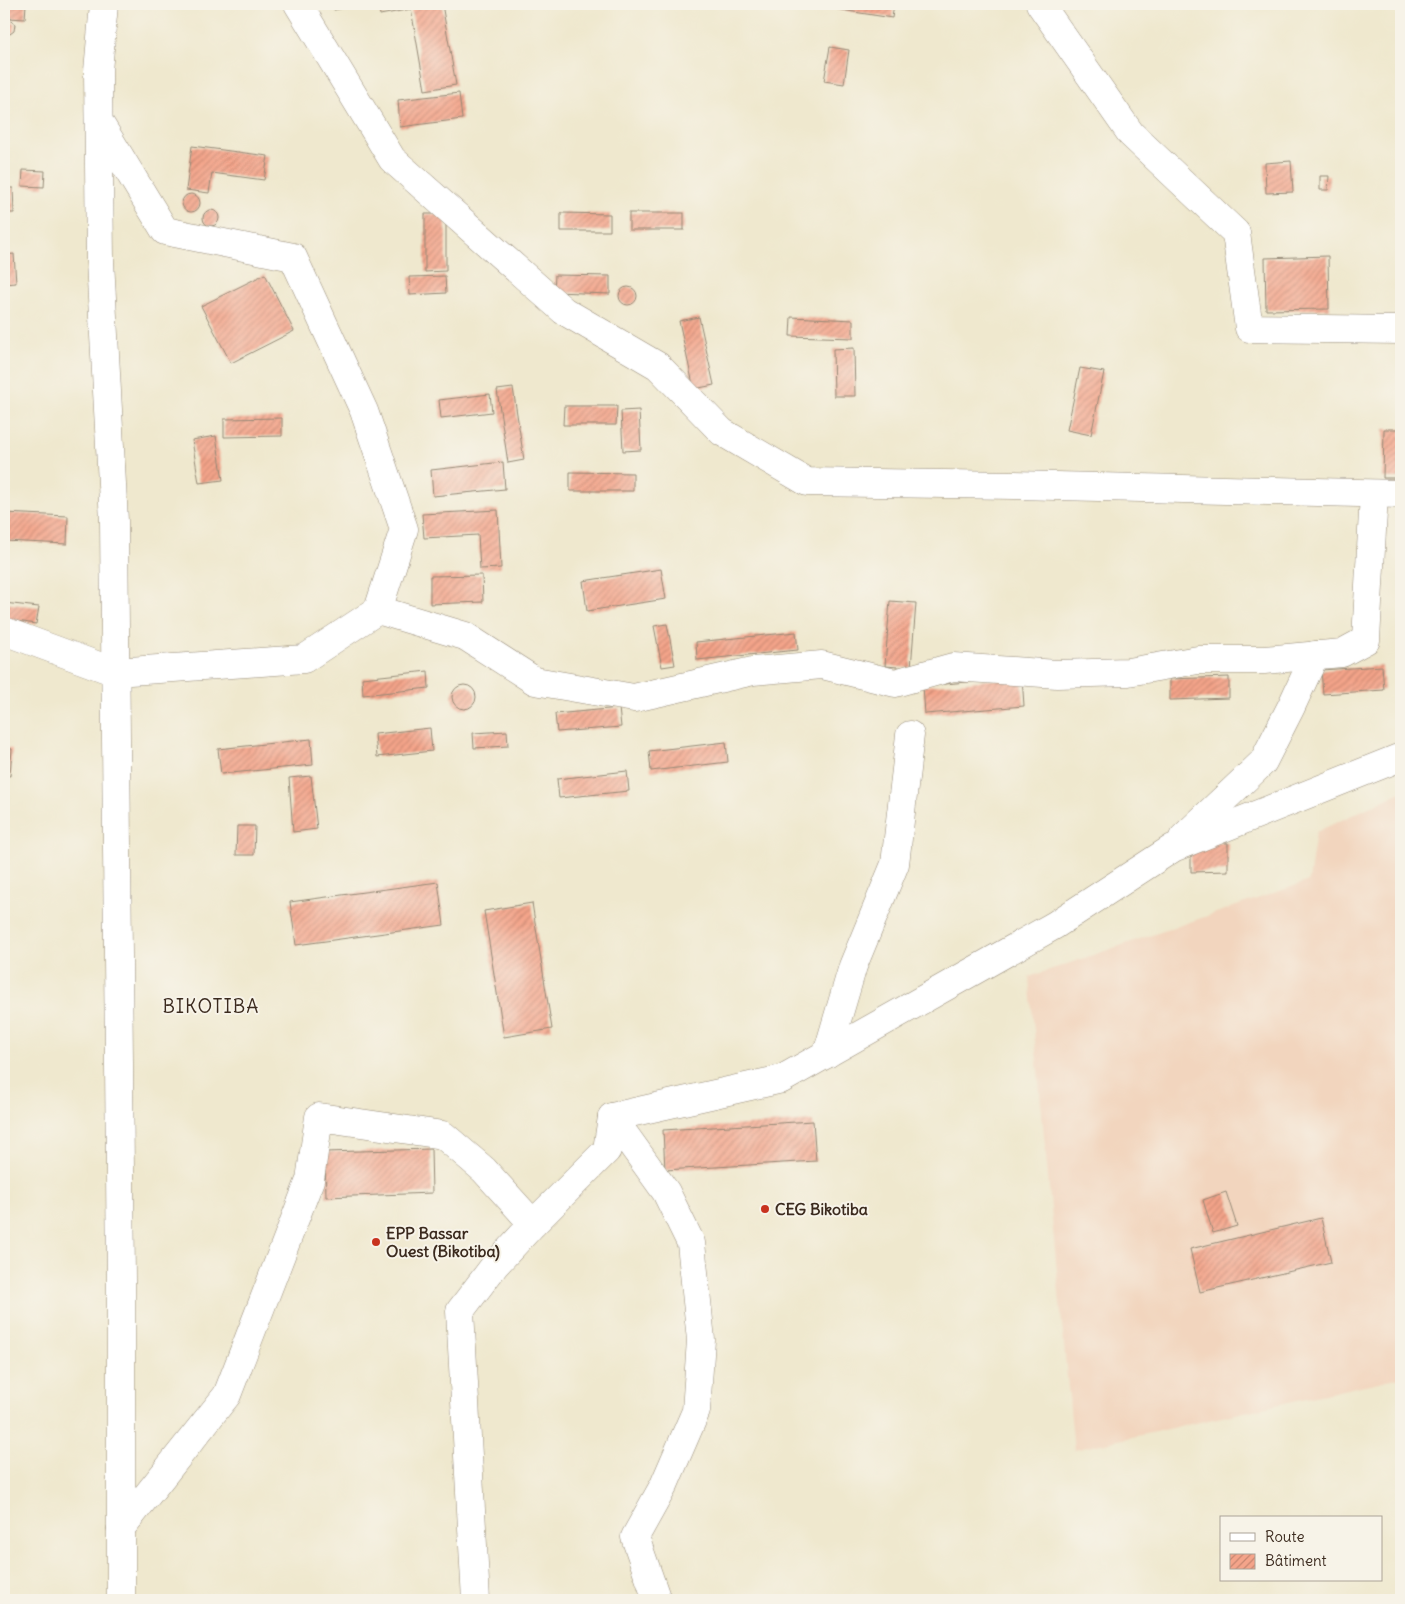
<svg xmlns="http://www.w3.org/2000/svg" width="1405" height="1604" font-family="Delius,sans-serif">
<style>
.built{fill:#f2d5be}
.building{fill:url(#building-hatch)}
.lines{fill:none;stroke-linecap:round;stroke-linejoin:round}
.street-casing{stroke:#958976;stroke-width:29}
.street{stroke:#fff;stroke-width:28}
.poi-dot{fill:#c8321e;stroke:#f7f3e8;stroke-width:2}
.labels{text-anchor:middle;stroke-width:4;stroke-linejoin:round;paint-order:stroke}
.poi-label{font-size:16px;font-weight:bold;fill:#3b2a1e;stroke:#f7f3e8;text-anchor:start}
.quarter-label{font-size:19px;letter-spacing:1px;fill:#3b2a1e;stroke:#f7f3e8}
</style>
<defs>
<pattern id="building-hatch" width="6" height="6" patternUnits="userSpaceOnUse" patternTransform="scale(1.25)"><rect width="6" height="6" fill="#f4a48a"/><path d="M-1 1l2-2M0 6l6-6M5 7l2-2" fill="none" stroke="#c78670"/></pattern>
</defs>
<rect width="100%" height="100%" fill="#f7f3e8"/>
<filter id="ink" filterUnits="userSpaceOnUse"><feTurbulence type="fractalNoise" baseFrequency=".02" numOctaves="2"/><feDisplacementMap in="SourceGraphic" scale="10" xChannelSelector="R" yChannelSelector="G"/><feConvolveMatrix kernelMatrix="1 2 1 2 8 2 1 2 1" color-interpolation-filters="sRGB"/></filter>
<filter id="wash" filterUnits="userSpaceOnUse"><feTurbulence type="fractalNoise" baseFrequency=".0096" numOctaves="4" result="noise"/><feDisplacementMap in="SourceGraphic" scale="20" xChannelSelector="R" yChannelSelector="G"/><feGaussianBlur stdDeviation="1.12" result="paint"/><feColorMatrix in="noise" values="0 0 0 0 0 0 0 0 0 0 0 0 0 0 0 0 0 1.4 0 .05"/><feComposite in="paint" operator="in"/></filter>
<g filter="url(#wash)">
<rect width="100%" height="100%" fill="#efe8ce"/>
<polygon class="built" points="1401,792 1401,1377 1074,1450 1029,977 1309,881 1316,832"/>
<g id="blocks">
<g class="building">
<polygon points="9,4 26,4 25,19 9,18"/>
<polygon points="333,4 360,4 360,5 334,10"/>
<polygon points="378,4 442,4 456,85 425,90 411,9 380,15"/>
<polygon points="835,4 894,4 892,18 835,9"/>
<polygon points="4,19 8,19 15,24 14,31 10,34 4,33"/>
<polygon points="830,47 849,50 844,84 824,81"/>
<polygon points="459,93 462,119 400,127 398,100"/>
<polygon points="192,146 268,156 264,180 212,173 209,193 186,190"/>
<polygon points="1291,161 1293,192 1266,193 1265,163"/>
<polygon points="23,170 45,171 44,187 22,186"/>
<polygon points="1320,176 1329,176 1328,190 1320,190"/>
<polygon points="4,188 13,188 14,213 4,213"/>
<circle cx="191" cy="203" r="9"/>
<circle cx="211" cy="218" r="8"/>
<polygon points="561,213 610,214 610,231 561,231"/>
<rect x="629" y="213" width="55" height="17"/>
<polygon points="425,214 446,214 446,271 425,272"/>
<polygon points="14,254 16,283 4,284 4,255"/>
<polygon points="1328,256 1329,309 1266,310 1265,258"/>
<polygon points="265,274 294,331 231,363 201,306"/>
<polygon points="555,275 610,276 610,294 554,292"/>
<polygon points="445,276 446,293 410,295 409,277"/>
<circle cx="628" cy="296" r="9"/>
<polygon points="699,317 714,385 694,389 679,321"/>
<polygon points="791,317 853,320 853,338 790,336"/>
<polygon points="854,348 855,396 834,396 833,349"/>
<polygon points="1080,368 1104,372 1091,435 1067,430"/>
<polygon points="513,388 524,460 508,463 497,390"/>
<polygon points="490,394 492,412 441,418 439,400"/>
<polygon points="564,406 617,406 616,425 563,425"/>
<polygon points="639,410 641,450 623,451 621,411"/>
<polygon points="282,418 282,436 224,437 224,419"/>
<polygon points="1384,429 1401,429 1401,478 1383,478"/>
<polygon points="216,436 223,480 199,483 192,440"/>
<polygon points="503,462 505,489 433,496 431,470"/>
<polygon points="570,472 633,473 633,491 570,491"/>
<polygon points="498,510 501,568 480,569 478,535 424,538 422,514"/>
<polygon points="4,513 68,516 67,544 4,541"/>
<polygon points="661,569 666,599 587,611 583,581"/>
<polygon points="482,575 483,602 430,604 430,576"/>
<polygon points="890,601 916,603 911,668 885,666"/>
<polygon points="4,603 39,607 36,624 4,619"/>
<polygon points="667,624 675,665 662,667 654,626"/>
<polygon points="796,632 798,650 697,660 696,642"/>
<polygon points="1382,666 1384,690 1323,694 1321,670"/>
<polygon points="428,671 429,688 363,695 362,678"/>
<polygon points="1022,677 1024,706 925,714 923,686"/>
<polygon points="1229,677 1229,698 1170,700 1170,679"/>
<circle cx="464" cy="697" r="12"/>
<polygon points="619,708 621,727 557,732 555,714"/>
<polygon points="430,728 432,751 377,757 375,734"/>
<polygon points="507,731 508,746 474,748 473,733"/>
<polygon points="311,739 313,765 221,774 218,749"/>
<polygon points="726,742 728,762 651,771 649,751"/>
<polygon points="4,748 12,749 10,776 4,775"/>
<polygon points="627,771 629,791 559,798 557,779"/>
<polygon points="311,776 317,829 293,832 289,778"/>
<polygon points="237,826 255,826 254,855 236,855"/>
<polygon points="1191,843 1228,843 1228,871 1191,872"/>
<polygon points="438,882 444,925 296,945 290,902"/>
<polygon points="532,903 552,1029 504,1037 484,911"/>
<polygon points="813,1121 816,1161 665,1170 663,1130"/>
<polygon points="431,1149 432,1193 326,1197 325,1152"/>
<polygon points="1226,1192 1237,1226 1213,1233 1203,1200"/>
<polygon points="1321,1218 1331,1262 1200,1292 1190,1249"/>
</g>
</g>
</g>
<g filter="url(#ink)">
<use href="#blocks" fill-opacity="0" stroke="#958976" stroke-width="1"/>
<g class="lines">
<defs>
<g id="street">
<polyline points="104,4 98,71 100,261 114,521 121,1281 121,1600"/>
<polyline points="298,4 392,159 564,311 658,366 722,432 807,482 1014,485 1401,494"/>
<polyline points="1040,4 1131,134 1236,233 1249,328 1401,330"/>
<polyline points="99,122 165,231 293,257 364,411 404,529 378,610 465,636 535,681 634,698 753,671 822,665 895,683 953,667 1057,674 1128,672 1198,660 1264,660 1342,653 1366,640 1374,494"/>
<polyline points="4,631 115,672 304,659 378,610"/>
<polyline points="1183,838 1263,762 1291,707 1315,655"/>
<polyline points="827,1054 853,966 895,864 910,735"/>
<polyline points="612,1117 782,1079 1055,925 1173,848 1401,757"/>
<polyline points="121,1528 227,1395 310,1180 319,1117 443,1135 484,1170 533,1224 607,1150 612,1117 666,1192 691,1243 701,1340 696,1411 664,1485 635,1537 657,1600"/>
<polyline points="476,1600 460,1311 495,1265 533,1224"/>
</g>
</defs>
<use href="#street" class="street-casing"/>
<use href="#street" class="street"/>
</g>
</g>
<g class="poi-dot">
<circle cx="765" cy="1209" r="5"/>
<circle cx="376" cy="1242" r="5"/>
</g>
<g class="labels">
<g class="poi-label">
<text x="775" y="1215">CEG Bikotiba</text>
<text x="386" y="1239">EPP Bassar<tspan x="386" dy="18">Ouest (Bikotiba)</tspan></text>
</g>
<g class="quarter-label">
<text x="211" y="1013">BIKOTIBA</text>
</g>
</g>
<rect width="1405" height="1604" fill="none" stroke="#f7f3e8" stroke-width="20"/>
<rect x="1220" y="1516" width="162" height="65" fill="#f7f3e8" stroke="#aca397"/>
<rect x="1230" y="1533" width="25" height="8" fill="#ffffff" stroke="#aca397"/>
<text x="1265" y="1542" font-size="15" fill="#3b2a1e">Route</text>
<rect x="1230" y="1554" width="25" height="15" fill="url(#building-hatch)" stroke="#aca397"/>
<text x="1265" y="1566" font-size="15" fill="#3b2a1e">Bâtiment</text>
</svg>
